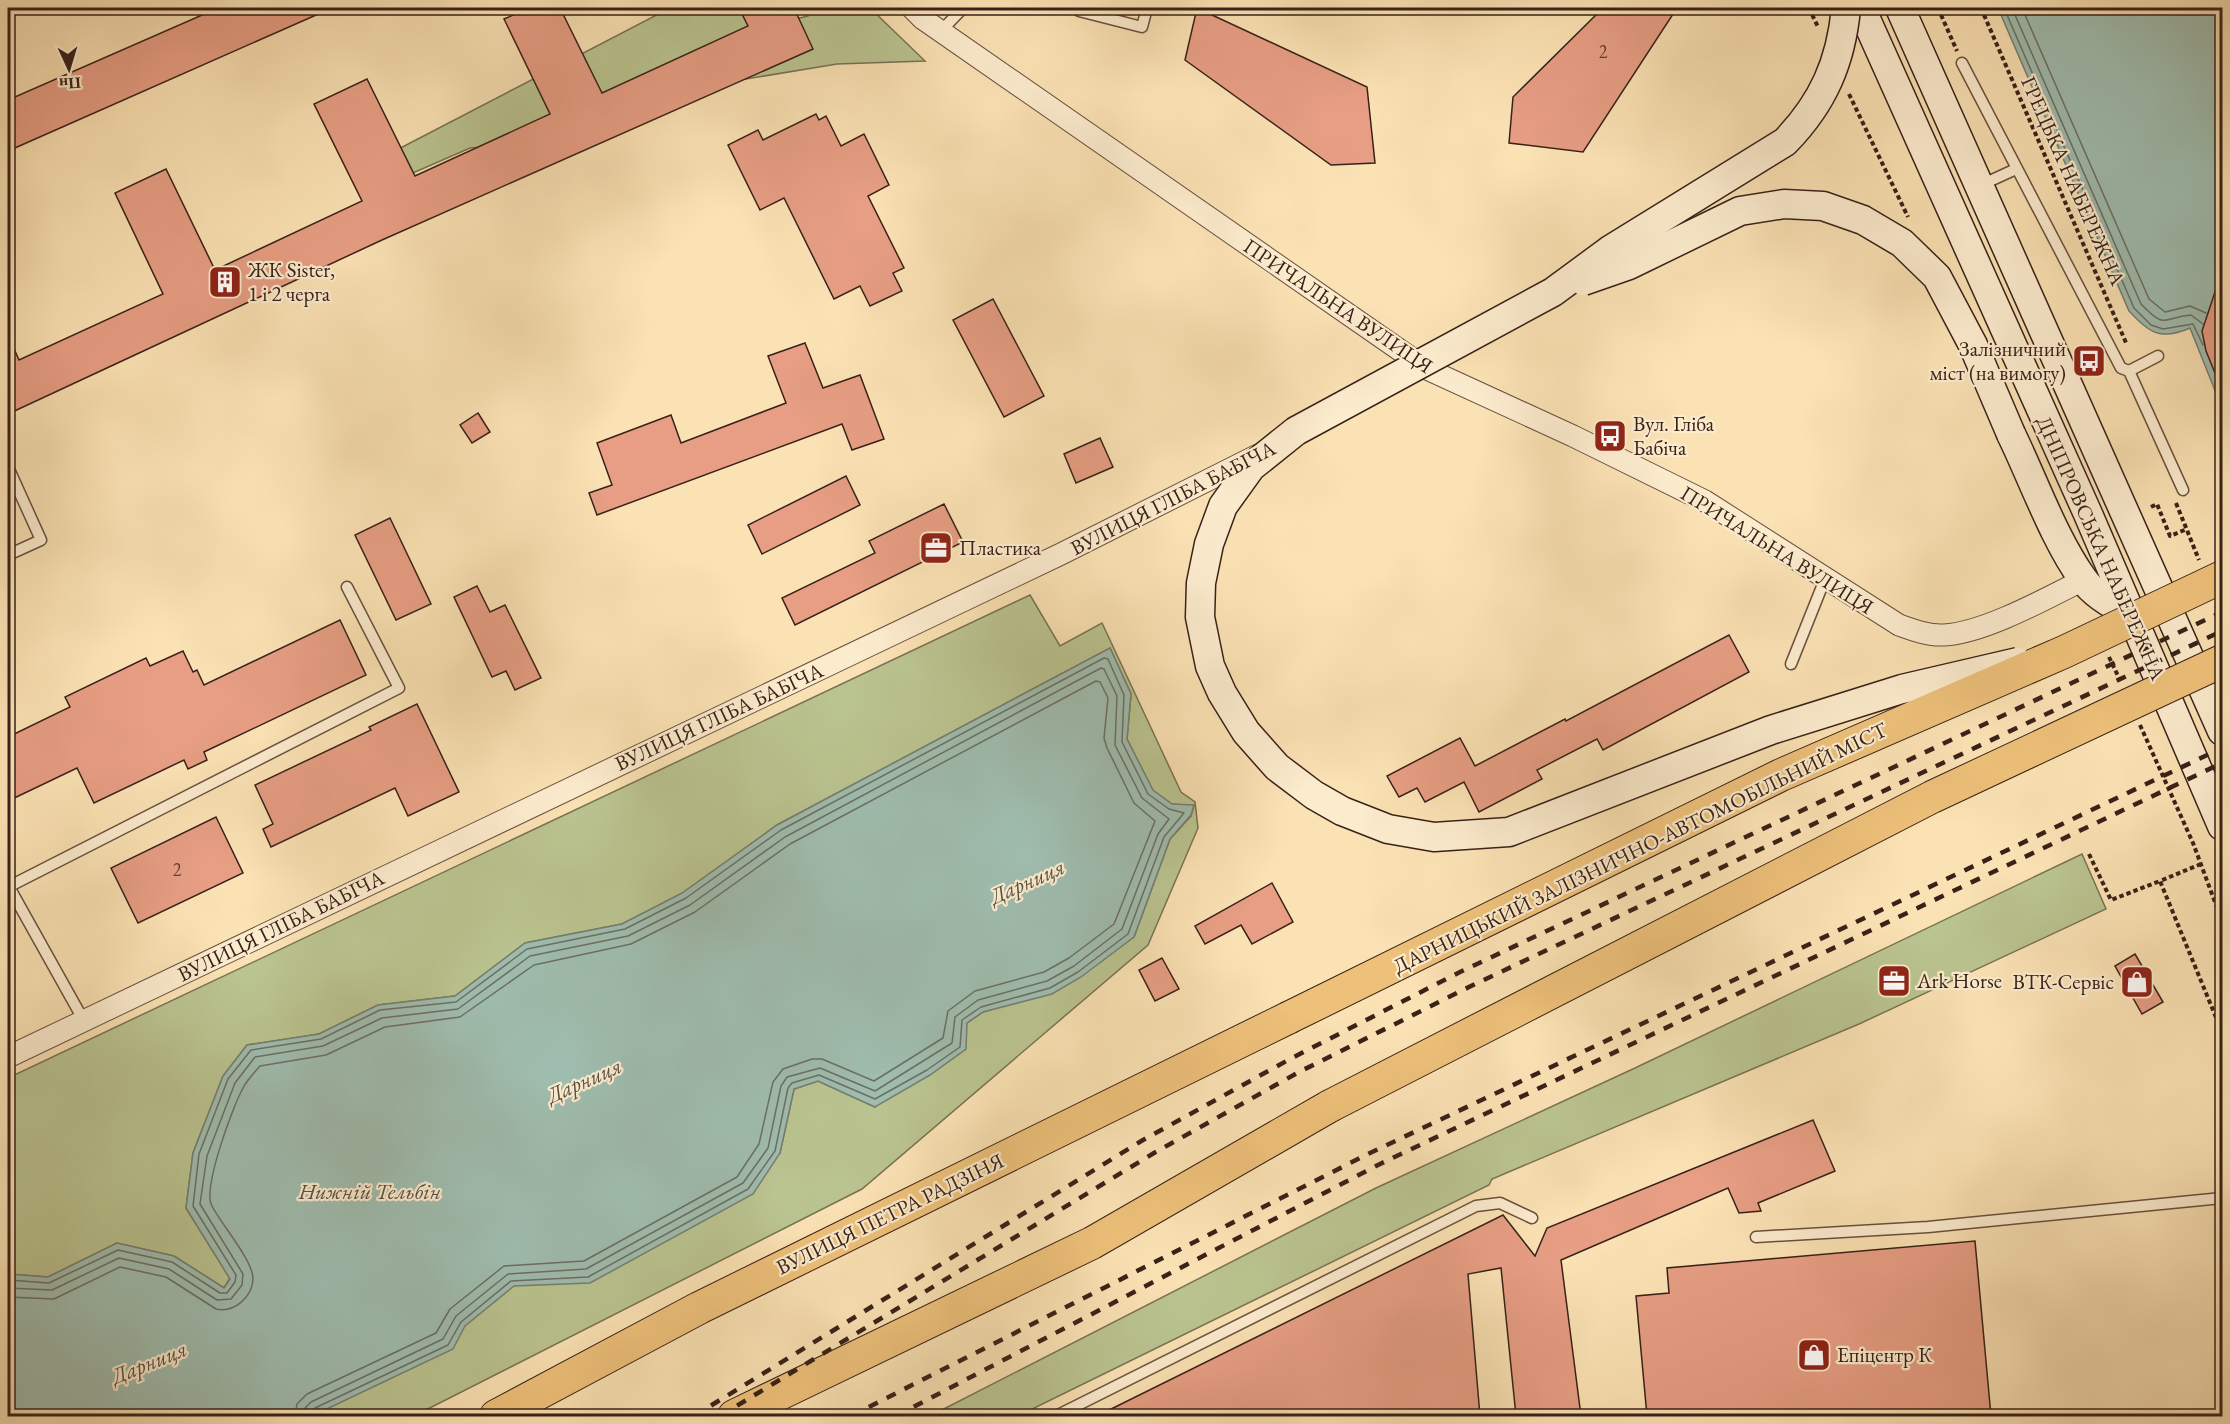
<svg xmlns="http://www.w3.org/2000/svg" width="2230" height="1424" font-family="'EB Garamond',serif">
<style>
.green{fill:#bac490;stroke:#797254;stroke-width:1.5}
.water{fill:#9fbdaf;stroke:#767f73;stroke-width:1.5}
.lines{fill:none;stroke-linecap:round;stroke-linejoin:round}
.shore{stroke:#6c6f64;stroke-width:1.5}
.building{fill:#e79e84;stroke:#382118;stroke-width:1.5}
.service-casing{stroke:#69513f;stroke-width:13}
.minor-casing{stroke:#69513f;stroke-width:23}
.secondary-casing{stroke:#382118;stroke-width:31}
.primary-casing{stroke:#382118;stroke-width:34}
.path{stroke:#382118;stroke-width:4;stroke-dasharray:4.5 3;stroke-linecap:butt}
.service{stroke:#fcecce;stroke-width:10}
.minor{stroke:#fcecce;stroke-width:21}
.secondary{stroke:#fcecce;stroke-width:28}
.primary{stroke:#eec17a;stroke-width:32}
.rail{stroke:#382118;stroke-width:4.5;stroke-dasharray:10 10;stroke-linecap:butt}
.secondary-bridge-casing{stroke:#382118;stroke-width:31;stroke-linecap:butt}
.primary-bridge-casing{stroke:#382118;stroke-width:34;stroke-linecap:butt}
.secondary-bridge{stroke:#fcecce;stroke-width:28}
.primary-bridge{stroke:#eec17a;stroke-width:32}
.labels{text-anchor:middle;stroke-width:4.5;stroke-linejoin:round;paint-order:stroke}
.number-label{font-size:18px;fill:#644033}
.street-label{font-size:21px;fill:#382118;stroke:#fcecce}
.poi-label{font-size:21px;fill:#382118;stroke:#fcecce;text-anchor:start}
.water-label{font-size:22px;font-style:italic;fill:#575045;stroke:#fcecce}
</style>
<rect width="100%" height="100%" fill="#fbe2b4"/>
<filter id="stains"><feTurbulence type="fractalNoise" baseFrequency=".00333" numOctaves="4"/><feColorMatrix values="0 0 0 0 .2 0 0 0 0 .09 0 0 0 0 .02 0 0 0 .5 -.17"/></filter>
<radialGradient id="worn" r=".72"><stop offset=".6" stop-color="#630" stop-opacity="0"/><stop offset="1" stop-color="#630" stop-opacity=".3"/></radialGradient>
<g class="green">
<polygon points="670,8 748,8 770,25 808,16 811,8 870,8 925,61 837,64 740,80 509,145 470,148 406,176 362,168"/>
<polygon points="1030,595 1060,646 1102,623 1181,792 1195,802 1198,828 1148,945 862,1189 414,1416 279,1416 293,1332 780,1153 794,1089 818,1081 875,1107 967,1023 983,1012 1013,1003 1134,937 1170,839 1191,816 1194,806 1172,804 1153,791 1127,739 1131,694 1110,648 777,825 682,894 622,924 525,943 455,996 378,1005 319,1034 247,1045 223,1076 193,1153 186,1208 230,1278 224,1288 174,1256 117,1243 48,1277 8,1274 8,1078"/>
<polygon points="2082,854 2106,909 1859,1024 1492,1179 1489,1185 1018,1416 930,1416 1376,1188 1635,1068"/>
</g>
<g class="water">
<path d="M1998 8H2222V408L2190 328C2160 341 2150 333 2129 311Z"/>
<polygon points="1110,648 1131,694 1127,739 1153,790 1172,804 1194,805 1191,815 1170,839 1134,937 1081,977 1052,994 983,1012 967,1023 966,1049 930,1075 875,1107 818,1081 794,1089 780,1153 753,1194 590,1283 514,1286 465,1326 453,1349 312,1416 8,1416 8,1274 48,1277 117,1243 174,1256 224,1288 230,1279 186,1208 193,1153 223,1076 247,1045 319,1034 378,1005 455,996 525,943 622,924 682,893 777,825"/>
</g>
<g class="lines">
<g class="shore">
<polyline points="2004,8 2134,308 2151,325 2163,329 2193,324 2203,345"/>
<path d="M2012 8 2141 304C2167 331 2162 317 2191 315L2203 324"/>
<polyline points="2022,8 2149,299 2165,312 2190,306 2206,313"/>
<polyline points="8,1280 49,1283 118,1250 172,1262 220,1293 227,1293 235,1282 236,1275 193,1206 199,1154 228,1079 251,1050 321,1039 380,1010 456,1002 527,949 625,929 686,898 781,830 1104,658 1108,659 1124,695 1122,742 1148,794 1169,809 1184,813 1164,837 1128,934 1078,972 1050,988 981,1007 962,1020 960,1047 927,1070 875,1099 819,1075 792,1083 788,1088 775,1151 748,1189 588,1277 511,1281 461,1322 448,1345 315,1408 311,1416"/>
<polyline points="8,1288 52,1290 119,1258 169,1269 217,1300 231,1299 242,1285 243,1274 200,1204 207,1156 235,1083 255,1057 323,1046 382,1018 458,1009 530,956 628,936 690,905 785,837 1101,668 1104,669 1117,696 1115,745 1142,798 1169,819 1158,834 1122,929 1074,966 1047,981 978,1000 955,1017 952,1043 875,1091 820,1068 787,1077 781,1086 768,1148 743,1183 586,1269 508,1274 456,1316 443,1339 311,1402 305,1408 304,1416"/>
<path d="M8 1297 54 1299 120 1267 166 1277 216 1309C234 1313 253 1297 253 1278 252 1259 221 1224 212 1206 202 1189 233 1106 243 1088 247 1080 254 1073 260 1066L326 1055 385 1027 460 1017 534 965 631 944 695 912 790 844 1096 681 1100 682 1108 698 1104 738 1107 748 1134 803 1155 821 1114 924 1069 958 1044 972 975 991 948 1011 943 1038 874 1081 822 1059H812L783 1069 773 1082 759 1144 737 1177 584 1261 504 1266 450 1309 436 1333 307 1394 297 1404 295 1416"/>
</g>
</g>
<g class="building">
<polygon points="218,8 332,8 8,151 8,100"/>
<polygon points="530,8 560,8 602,93 748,26 739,8 794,8 813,49 382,240 8,414 8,335 19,360 163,294 115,193 166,169 215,270 362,201 314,104 367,79 415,176 550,114 504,19"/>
<polygon points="1197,8 1367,87 1375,163 1331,165 1185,60"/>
<polygon points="1603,8 1677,8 1583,152 1509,143 1513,97"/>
<polygon points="816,114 819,120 826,116 841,146 864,134 889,185 868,196 904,268 893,273 902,291 870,306 860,286 834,299 784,198 760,210 728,145 758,130 763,140"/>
<polygon points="2219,280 2223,280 2222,390 2206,351 2202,331"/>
<polygon points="993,299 1044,396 1004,417 953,320"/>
<polygon points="805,343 823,388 860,375 884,439 852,450 842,424 597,515 589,493 612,485 597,443 671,415 681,443 786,403 768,356"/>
<polygon points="478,413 490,432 472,443 460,425"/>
<polygon points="1100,438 1113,467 1076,483 1064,454"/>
<polygon points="846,476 860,505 762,554 748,525"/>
<polygon points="944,504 963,542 795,625 782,598 875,553 869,541"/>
<polygon points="390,518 431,604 396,620 355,535"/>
<polygon points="477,586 490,612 505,605 541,678 515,690 506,671 492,677 454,597"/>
<polygon points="340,620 366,675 204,752 207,760 188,769 184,760 94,803 77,768 8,801 8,737 70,707 65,697 146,658 150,666 183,651 193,672 197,670 204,685"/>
<polygon points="1729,635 1749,672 1603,750 1597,739 1537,770 1542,779 1479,812 1464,782 1425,802 1417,788 1399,797 1387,776 1460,738 1475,766 1565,719 1566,721"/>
<polygon points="417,704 459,792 408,816 395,788 271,847 263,829 273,824 255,785 371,730 369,727"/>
<polygon points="216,817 243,873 138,923 111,868"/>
<polygon points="1272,883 1293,922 1252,944 1241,925 1205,944 1195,926"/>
<polygon points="2135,954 2163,1002 2142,1014 2115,966"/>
<polygon points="1162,958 1179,989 1155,1001 1139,970"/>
<polygon points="1813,1120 1835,1171 1758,1203 1761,1211 1739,1213 1728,1188 1561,1260 1581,1416 1516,1416 1501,1268 1468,1274 1480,1416 1097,1416 1503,1215 1535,1256 1547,1228"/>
<polygon points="1975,1241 1991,1416 1684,1416 1684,1414 1647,1416 1636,1296 1669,1293 1667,1268"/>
</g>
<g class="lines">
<defs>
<g id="service">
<polyline points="1076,8 1079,11 1142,27 1147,8"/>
<polyline points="941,31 963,8"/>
<polyline points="1962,63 2121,368 2129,371 2183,490"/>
<polyline points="1981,185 2016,169"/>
<polyline points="2129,371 2158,356"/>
<polyline points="8,467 41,540 8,555"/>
<polyline points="1791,664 1825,579"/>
<polyline points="8,885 84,1021"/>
<polyline points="8,887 399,688 347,587"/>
<polyline points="1756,1237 1928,1227 2222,1198"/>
<polyline points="1056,1416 1476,1206 1500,1203 1532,1218"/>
</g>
<g id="minor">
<path d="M912 8 923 19 1427 369 1573 436 1705 501 1899 625C1913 630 1929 636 1944 635 1984 633 2047 598 2083 580"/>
<polyline points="8,1057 1061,554 1258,455"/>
</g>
<g id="secondary">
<polyline points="1861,8 2088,514 2222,826"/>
<polyline points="1900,8 2222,731"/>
<path d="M2011 434C2033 479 2054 539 2083 579 2094 595 2114 606 2131 614"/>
</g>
<g id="primary">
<polyline points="496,1416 699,1308 1288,1018"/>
<polyline points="734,1416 1092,1243 1330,1106"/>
</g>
</defs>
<use href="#service" class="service-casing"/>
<use href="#minor" class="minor-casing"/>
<use href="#secondary" class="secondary-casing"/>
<use href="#primary" class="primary-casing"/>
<g class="path">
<polyline points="1809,8 1818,27"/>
<polyline points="1938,8 1957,51"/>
<polyline points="1981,8 2127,345"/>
<polyline points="1849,94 1908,217"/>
<polyline points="2176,503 2199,560"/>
<polyline points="2151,507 2157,504 2170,536 2187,529"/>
<polyline points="2216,606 2222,622"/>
<polyline points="2109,657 2120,680"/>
<polyline points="2140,725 2193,843 2222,921"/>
<polyline points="2089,854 2111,900 2160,881"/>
<polyline points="2201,864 2160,881 2222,1032"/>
</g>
<use href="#service" class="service"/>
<use href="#minor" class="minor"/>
<use href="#secondary" class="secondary"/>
<use href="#primary" class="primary"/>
<g class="rail">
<polyline points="694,1416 1143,1140 1290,1059 1460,972 2222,612"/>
<polyline points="720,1416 1154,1153 1299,1072 1471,986 2222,631"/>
<polyline points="851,1416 1368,1154 2222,748"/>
<polyline points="896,1416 1380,1164 2222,763"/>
</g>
<defs>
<g id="secondary-bridge">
<path d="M1846 8C1841 62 1823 103 1785 142L1610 250 1553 292 1296 431 1251 467 1223 506 1209 544 1201 583 1200 617 1210 666 1222 693 1246 732 1277 767 1314 795 1342 811 1388 829 1434 837 1509 832 1771 730 1902 689 2018 662"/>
<polyline points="1583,281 1629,265 1740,211 1784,204 1823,206 1863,220 1902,243 1937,277 1973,345 2011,434"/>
</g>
<g id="primary-bridge">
<polyline points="1288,1018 1781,775 2064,652 2222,577"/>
<polyline points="1330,1106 1932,797 2222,661"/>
</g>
</defs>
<use href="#secondary-bridge" class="secondary-bridge-casing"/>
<use href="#primary-bridge" class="primary-bridge-casing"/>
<use href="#secondary-bridge" class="secondary-bridge"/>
<use href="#primary-bridge" class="primary-bridge"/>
</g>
<defs>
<symbol id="building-square" viewBox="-11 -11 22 22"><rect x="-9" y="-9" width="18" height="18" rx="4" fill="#8f2418" stroke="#fcecce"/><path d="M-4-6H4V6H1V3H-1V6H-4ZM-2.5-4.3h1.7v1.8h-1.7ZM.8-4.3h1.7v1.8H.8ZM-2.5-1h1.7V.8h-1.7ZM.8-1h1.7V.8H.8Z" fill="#fff"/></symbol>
<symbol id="bus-square" viewBox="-11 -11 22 22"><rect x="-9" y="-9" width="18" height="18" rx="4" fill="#8f2418" stroke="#fcecce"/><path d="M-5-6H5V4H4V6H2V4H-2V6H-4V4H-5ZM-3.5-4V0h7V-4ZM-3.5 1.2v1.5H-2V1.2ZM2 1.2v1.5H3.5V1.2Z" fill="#fff"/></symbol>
<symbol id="office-square" viewBox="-11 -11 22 22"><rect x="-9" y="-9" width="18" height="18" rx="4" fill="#8f2418" stroke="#fcecce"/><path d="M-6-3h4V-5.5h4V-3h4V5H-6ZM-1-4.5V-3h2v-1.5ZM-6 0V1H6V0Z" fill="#fff"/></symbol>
<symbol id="shop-square" viewBox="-11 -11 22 22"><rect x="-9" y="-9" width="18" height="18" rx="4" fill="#8f2418" stroke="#fcecce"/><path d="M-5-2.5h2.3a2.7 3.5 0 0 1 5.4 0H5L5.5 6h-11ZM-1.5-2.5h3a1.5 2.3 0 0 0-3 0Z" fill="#fff"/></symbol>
</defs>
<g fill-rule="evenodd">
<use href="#building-square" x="206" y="263" width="38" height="38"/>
<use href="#bus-square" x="2070" y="342" width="38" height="38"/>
<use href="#bus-square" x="1591" y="417" width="38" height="38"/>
<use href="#office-square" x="917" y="529" width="38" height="38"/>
<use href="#office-square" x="1875" y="962" width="38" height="38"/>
<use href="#shop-square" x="2118" y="963" width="38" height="38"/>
<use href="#shop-square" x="1795" y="1336" width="38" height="38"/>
</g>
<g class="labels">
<g class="number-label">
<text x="1603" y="58">2</text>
<text x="177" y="876">2</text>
</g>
<g class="street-label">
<text transform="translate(2073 181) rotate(66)" y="7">ГРЕЦЬКА НАБЕРЕЖНА</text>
<text transform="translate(1338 306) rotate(34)" y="7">ПРИЧАЛЬНА ВУЛИЦЯ</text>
<text transform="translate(1173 498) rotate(-27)" y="7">ВУЛИЦЯ ГЛІБА БАБІЧА</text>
<text transform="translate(2101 548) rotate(66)" y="7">ДНІПРОВСЬКА НАБЕРЕЖНА</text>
<text transform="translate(1777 550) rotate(32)" y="7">ПРИЧАЛЬНА ВУЛИЦЯ</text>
<text transform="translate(719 717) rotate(-25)" y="7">ВУЛИЦЯ ГЛІБА БАБІЧА</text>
<text transform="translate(1640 848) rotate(-26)" y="7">ДАРНИЦЬКИЙ ЗАЛІЗНИЧНО-АВТОМОБІЛЬНИЙ МІСТ</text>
<text transform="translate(281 926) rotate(-26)" y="7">ВУЛИЦЯ ГЛІБА БАБІЧА</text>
<text transform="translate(890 1214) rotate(-26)" y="7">ВУЛИЦЯ ПЕТРА РАДЗІНЯ</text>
</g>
<g class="poi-label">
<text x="248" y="277">ЖК Sister,<tspan x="248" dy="24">1 і 2 черга</tspan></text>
<text x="2066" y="356" text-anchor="end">Залізничний<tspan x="2066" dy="24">міст (на вимогу)</tspan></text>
<text x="1633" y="431">Вул. Гліба<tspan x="1633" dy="24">Бабіча</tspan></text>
<text x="959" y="555">Пластика</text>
<text x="1917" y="988">Ark Horse</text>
<text x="2114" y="989" text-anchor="end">ВТК-Сервіс</text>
<text x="1837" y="1362">Епіцентр К</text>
</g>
<g class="water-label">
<text transform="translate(1027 881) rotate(-24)" y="8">Дарниця</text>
<text transform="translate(584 1080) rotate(-24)" y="8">Дарниця</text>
<text x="370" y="1199">Нижній Тельбін</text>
<text transform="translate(149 1362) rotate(-22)" y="8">Дарниця</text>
</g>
</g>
<rect width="2230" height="1424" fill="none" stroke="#fbe2b4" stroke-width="30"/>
<rect x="9" y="9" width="2212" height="1406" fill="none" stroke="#382118" stroke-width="3"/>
<rect x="15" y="15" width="2200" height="1394" fill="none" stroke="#382118" stroke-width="1.5"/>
<g transform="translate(69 69) rotate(176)" stroke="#fcecce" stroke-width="4.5" paint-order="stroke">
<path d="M0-4.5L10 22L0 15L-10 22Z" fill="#382118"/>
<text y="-9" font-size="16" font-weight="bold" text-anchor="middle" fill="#382118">Пн</text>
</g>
<rect width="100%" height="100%" filter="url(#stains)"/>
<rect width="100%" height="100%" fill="url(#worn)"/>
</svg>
